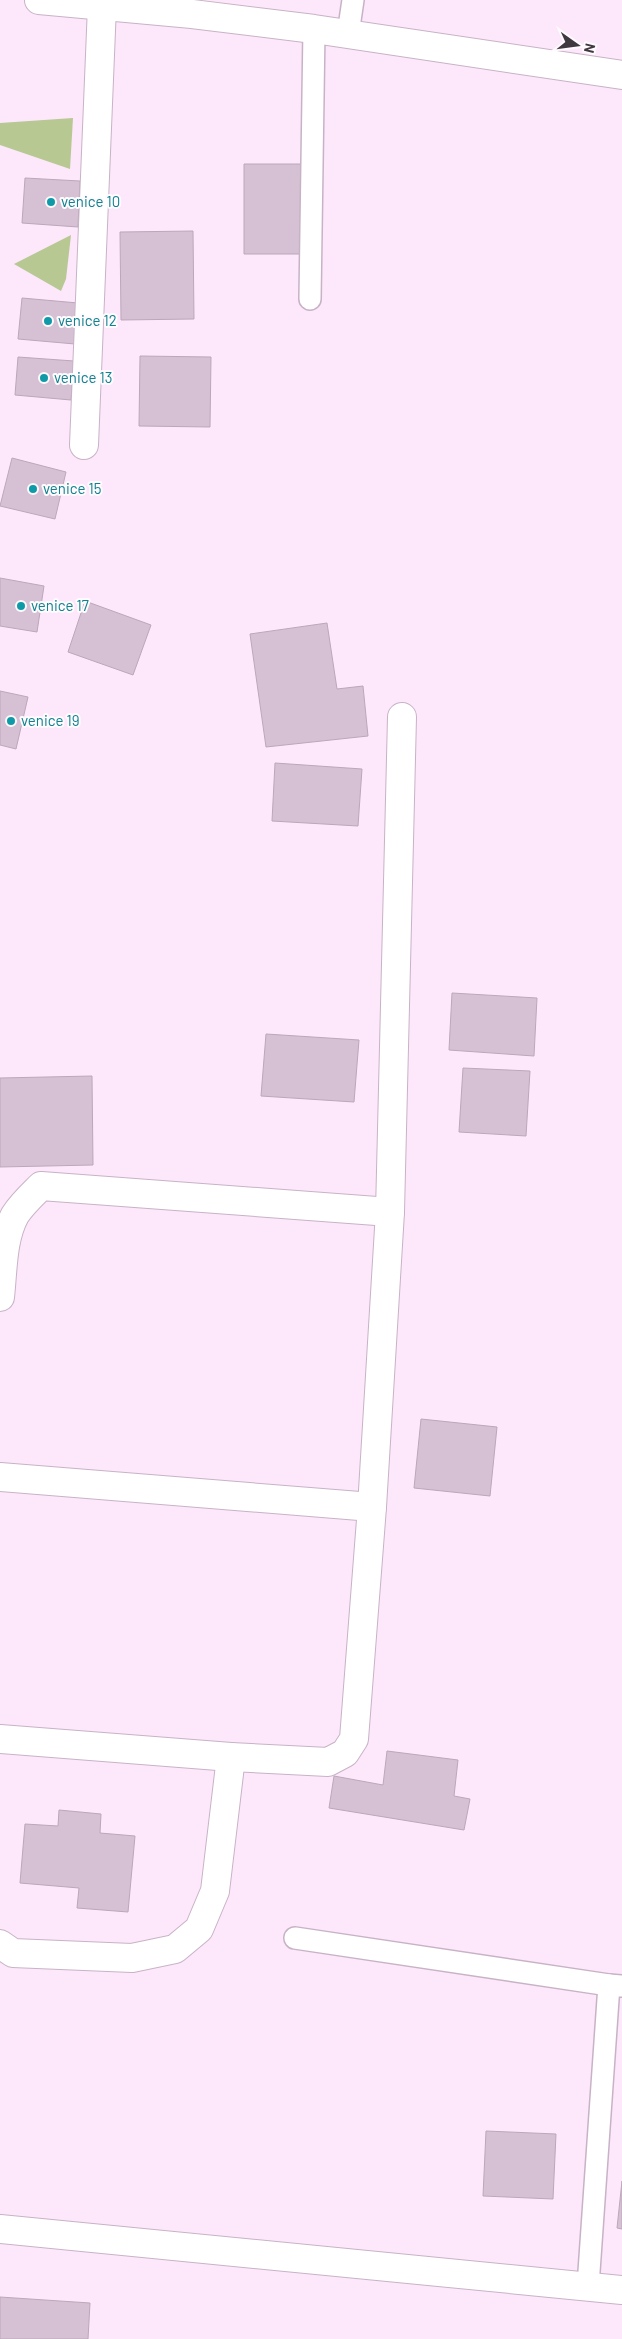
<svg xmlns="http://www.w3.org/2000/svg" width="622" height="2339" font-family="Barlow,sans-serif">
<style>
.forest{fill:#b7c893}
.building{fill:#d6c1d4;stroke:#bca7ba}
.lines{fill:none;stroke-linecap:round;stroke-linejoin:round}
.lane-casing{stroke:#c8b3c6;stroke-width:24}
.street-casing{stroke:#c8b3c6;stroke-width:30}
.lane{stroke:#fff;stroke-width:21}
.street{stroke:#fff;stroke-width:28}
.culture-dot{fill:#0f9aa8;stroke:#fffafe;stroke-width:2}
.labels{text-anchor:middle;stroke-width:4;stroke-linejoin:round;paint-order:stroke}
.culture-label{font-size:15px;fill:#0d838f;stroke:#fffafe;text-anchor:start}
</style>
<rect width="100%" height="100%" fill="#fde7fb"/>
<g class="forest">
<polygon points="73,118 70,169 0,145 0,123"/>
<polygon points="71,235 66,279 61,291 14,264"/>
</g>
<g class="building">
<polygon points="244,164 307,164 306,254 244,254"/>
<polygon points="25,178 80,181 78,227 22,223"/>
<polygon points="193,231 194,319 121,320 120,232"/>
<polygon points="22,298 78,303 75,344 18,339"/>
<polygon points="140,356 211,357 210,427 139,426"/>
<polygon points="18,357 74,361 71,400 15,395"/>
<polygon points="12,458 66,472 55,519 0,506"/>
<polygon points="0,578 44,586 37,632 0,626"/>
<polygon points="85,601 151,625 133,675 68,652"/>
<polygon points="327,623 337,689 363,686 368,736 266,747 250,634"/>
<polygon points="0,691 28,697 16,749 0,745"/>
<polygon points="275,763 362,769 358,826 272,821"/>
<polygon points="452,993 537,998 534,1056 449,1050"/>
<polygon points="266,1034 359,1040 354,1102 261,1096"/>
<polygon points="463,1068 530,1071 526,1136 459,1132"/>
<polygon points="92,1076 93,1165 0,1167 0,1078"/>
<polygon points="421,1419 497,1427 490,1496 414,1488"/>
<polygon points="387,1751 458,1760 454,1796 470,1799 464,1830 329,1808 334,1776 383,1785"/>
<polygon points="59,1810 101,1814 100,1833 135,1836 128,1912 77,1908 79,1888 20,1883 25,1824 58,1826"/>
<polygon points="486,2131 556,2134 553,2199 483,2196"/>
<polygon points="622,2181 622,2229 617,2228"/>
<polygon points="0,2297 90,2303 88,2339 0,2339"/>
</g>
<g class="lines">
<defs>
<g id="lane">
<polyline points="348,34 353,0"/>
<polyline points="310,299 314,29"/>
<polyline points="295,1938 609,1985"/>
<polyline points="588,2286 609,1985 622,1986"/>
</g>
<g id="street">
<polyline points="39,0 192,14 314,29 622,75"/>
<polyline points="84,445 102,6"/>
<path d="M0 1297C3 1271 2 1239 15 1215 22 1204 32 1195 41 1186L390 1212"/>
<polyline points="0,1477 372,1507"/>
<polyline points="0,1739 231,1757 328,1762 345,1753 354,1739 372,1507 390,1212 402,717"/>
<polyline points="0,1944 13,1953 132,1958 175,1949 199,1929 215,1891 231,1757"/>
<polyline points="0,2229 622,2290"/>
</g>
</defs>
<use href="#lane" class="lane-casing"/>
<use href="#street" class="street-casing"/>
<use href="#lane" class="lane"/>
<use href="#street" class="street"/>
</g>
<g class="culture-dot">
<circle cx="51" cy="202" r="5"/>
<circle cx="48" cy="321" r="5"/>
<circle cx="44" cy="378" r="5"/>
<circle cx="33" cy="489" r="5"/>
<circle cx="21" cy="606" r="5"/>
<circle cx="11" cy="721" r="5"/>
</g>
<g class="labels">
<g class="culture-label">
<text x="61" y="207">venice 10</text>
<text x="58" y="326">venice 12</text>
<text x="54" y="383">venice 13</text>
<text x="43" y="494">venice 15</text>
<text x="31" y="611">venice 17</text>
<text x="21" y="726">venice 19</text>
</g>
</g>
<g transform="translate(577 45) rotate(104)" stroke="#fffafe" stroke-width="4" paint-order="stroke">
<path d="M0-4L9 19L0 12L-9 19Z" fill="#40383f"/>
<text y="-8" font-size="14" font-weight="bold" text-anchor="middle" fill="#40383f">N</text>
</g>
</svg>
